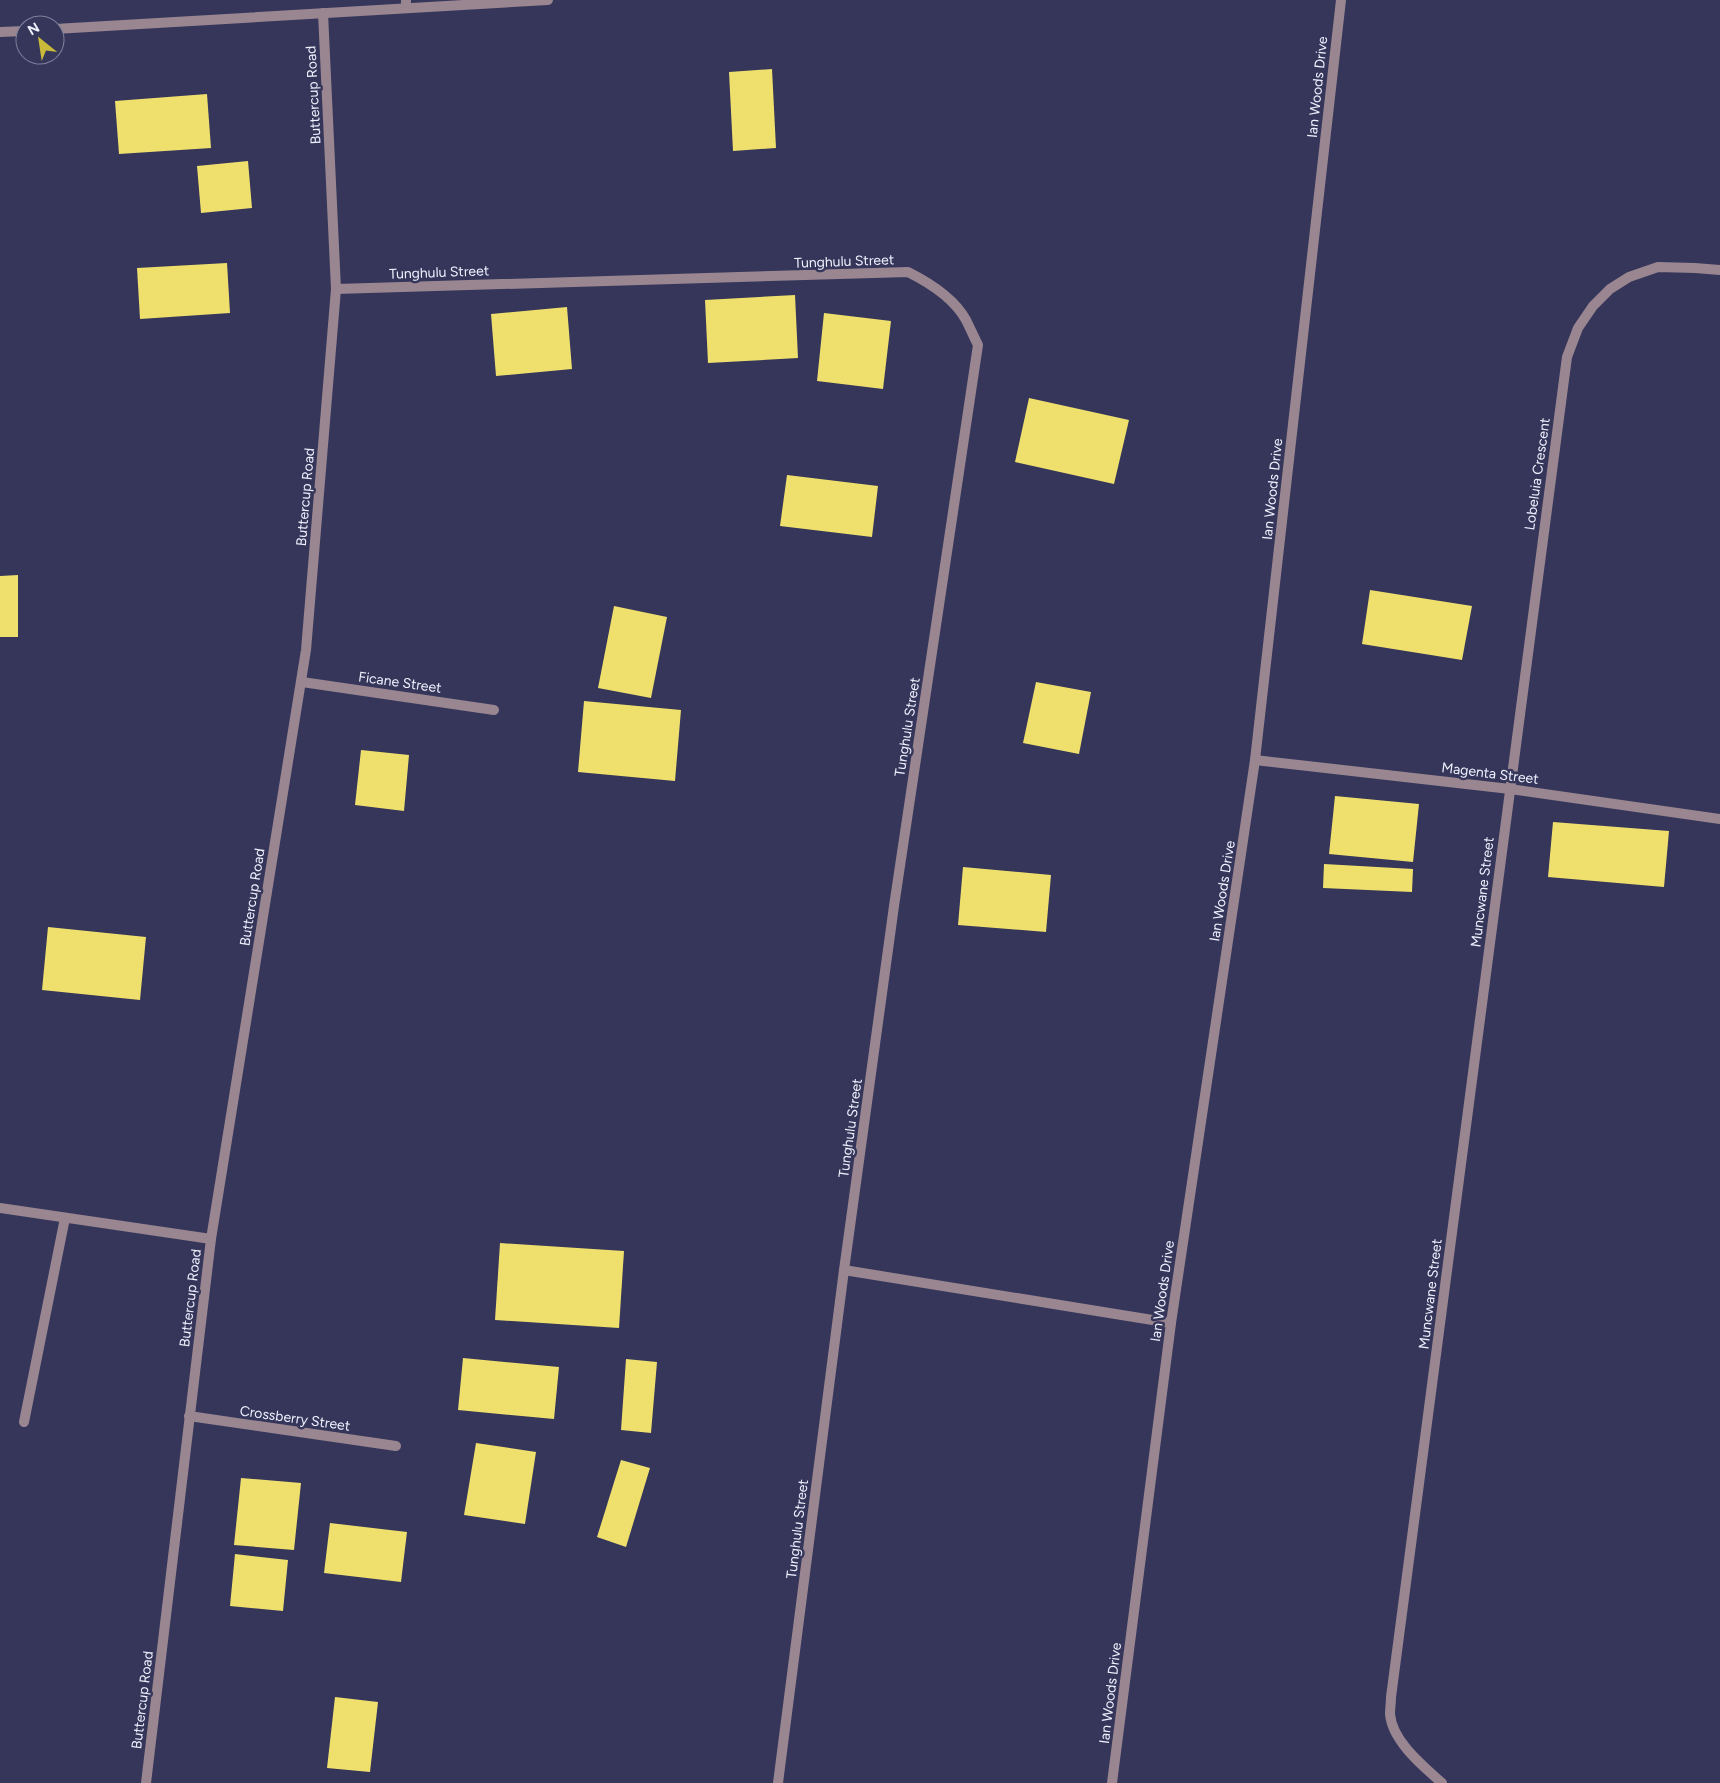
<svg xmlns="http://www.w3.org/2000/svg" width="1720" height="1783" font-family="Figtree,sans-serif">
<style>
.building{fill:#efe06d}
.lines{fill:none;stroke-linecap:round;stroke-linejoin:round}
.service{stroke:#998691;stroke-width:10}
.minor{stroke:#998691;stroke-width:10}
.tertiary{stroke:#998691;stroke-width:10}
.labels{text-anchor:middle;stroke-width:5;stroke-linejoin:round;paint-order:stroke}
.street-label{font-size:14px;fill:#eff0fe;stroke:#35365a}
</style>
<rect width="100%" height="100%" fill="#35365a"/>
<g class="building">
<polygon points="772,69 776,148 733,151 729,72"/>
<polygon points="207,94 211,148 119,154 115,101"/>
<polygon points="248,161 252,208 201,213 197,166"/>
<polygon points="227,263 230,313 140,319 137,268"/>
<polygon points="795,295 798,358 708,363 705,300"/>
<polygon points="567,307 572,369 496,376 491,314"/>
<polygon points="824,313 891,321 883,389 817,381"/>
<polygon points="1029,398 1129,420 1114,484 1015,462"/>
<polygon points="787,475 878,486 872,537 780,526"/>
<polygon points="18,575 18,637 0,637 0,576"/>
<polygon points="1370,590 1472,606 1462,660 1362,644"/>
<polygon points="614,606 667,617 651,698 598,688"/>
<polygon points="1036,682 1091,692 1079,754 1023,743"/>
<polygon points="584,701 681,710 675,781 578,772"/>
<polygon points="361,750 409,755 404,811 355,805"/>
<polygon points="1335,796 1419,804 1413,862 1329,854"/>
<polygon points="1553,822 1669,831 1664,887 1548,877"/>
<polygon points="1324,864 1413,869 1412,892 1323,888"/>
<polygon points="963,867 1051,875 1046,932 958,925"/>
<polygon points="48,927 146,937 140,1000 42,990"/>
<polygon points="500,1243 624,1251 619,1328 495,1320"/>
<polygon points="463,1358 559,1367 554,1419 458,1410"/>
<polygon points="626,1359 657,1362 651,1433 621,1430"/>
<polygon points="476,1443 536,1452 525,1524 464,1515"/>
<polygon points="621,1460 650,1468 626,1547 597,1537"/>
<polygon points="241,1478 301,1483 294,1550 234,1545"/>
<polygon points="330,1523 407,1532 401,1582 324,1573"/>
<polygon points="235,1554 288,1560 283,1611 230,1606"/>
<polygon points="335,1697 378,1702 370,1772 327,1768"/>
</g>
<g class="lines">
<g class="service">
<polyline points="406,0 406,8"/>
<polyline points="24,1422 65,1218"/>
</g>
<g class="minor">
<path d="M336 289 908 272C930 283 954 298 966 320 970 328 974 337 978 345L894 906 844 1270 778 1783"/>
<polyline points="302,682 494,710"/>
<polyline points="1255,760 1510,789 1720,819"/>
<polyline points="0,1208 211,1239"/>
<polyline points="844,1270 1171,1323"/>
<polyline points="189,1416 396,1446"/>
<polyline points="146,1783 211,1239 306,650 336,289 323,13"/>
<polyline points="1112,1783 1171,1323 1255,760 1341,0"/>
<path d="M1442 1783C1423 1766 1392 1741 1390 1714 1390 1708 1391 1703 1391 1697L1567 357 1578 328 1593 306 1610 289 1629 277 1658 267 1695 268 1720 270"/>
</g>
<g class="tertiary">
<polyline points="55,29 548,0"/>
<polyline points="0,32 25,31"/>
</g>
</g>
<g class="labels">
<g class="street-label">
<text transform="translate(1317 87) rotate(-84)" y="5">Ian Woods Drive</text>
<text transform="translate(313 95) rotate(-93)" y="5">Buttercup Road</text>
<text transform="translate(844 261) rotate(-2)" y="5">Tunghulu Street</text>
<text transform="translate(439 272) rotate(-2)" y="5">Tunghulu Street</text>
<text transform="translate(1537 474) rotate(-82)" y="5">Lobeluia Crescent</text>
<text transform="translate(1272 489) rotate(-84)" y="5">Ian Woods Drive</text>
<text transform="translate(305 497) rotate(-85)" y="5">Buttercup Road</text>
<text transform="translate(400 682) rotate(8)" y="5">Ficane Street</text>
<text transform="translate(907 727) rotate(-81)" y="5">Tunghulu Street</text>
<text transform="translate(1490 773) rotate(7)" y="5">Magenta Street</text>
<text transform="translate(1222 891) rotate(-81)" y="5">Ian Woods Drive</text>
<text transform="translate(1482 892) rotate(-83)" y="5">Muncwane Street</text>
<text transform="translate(252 897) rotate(-81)" y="5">Buttercup Road</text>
<text transform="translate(850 1128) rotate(-82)" y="5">Tunghulu Street</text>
<text transform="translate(1162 1291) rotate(-82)" y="5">Ian Woods Drive</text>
<text transform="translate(1430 1294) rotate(-83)" y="5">Muncwane Street</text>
<text transform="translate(190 1298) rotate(-83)" y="5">Buttercup Road</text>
<text transform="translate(295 1418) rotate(8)" y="5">Crossberry Street</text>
<text transform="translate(797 1529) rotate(-83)" y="5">Tunghulu Street</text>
<text transform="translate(1110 1693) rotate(-83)" y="5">Ian Woods Drive</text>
<text transform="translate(142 1700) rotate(-83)" y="5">Buttercup Road</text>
</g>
</g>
<g transform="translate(40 40) rotate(330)"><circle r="24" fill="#35365a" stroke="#7f809c"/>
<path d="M0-4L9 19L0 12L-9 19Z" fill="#caba3a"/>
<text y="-8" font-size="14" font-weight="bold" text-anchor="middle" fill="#eff0fe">N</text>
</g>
</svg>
